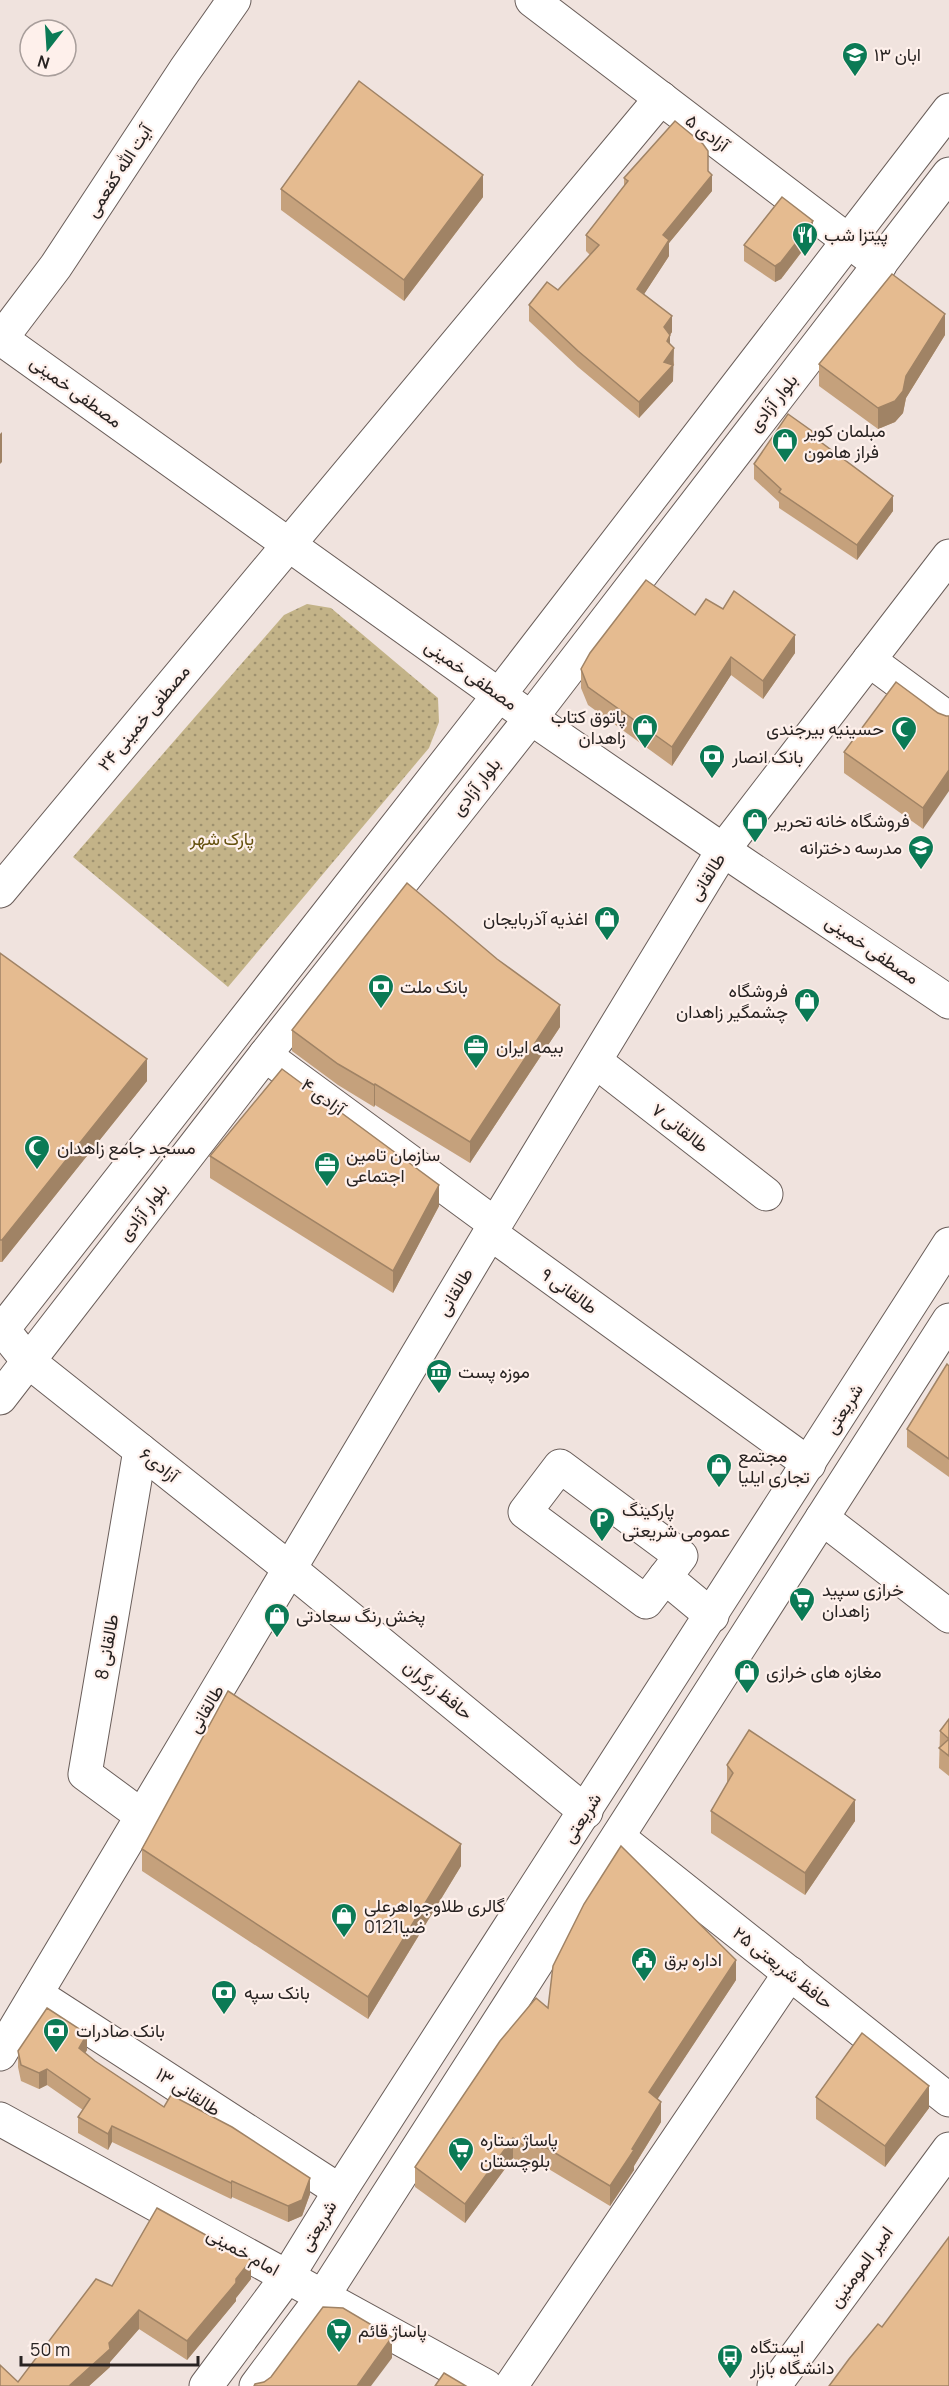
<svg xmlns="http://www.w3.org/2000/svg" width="949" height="2386" font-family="Manrope,Vazirmatn,sans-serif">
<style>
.park{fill:url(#park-dots)}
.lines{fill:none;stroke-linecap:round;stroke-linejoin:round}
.minor-casing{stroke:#6a5e5a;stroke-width:35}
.major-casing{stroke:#6a5e5a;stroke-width:35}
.minor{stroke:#fff;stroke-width:33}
.major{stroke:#fff;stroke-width:33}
.wall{fill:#c5a17c}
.shaded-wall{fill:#a08365}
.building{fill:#e5bb90;stroke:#a08365;stroke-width:1.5}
.labels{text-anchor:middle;stroke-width:4.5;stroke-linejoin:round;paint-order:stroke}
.poi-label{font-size:18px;fill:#282322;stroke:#fef0eb;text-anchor:start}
.street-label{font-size:18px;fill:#282322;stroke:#fef0eb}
.park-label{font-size:18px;fill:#64500e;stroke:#fef0eb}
</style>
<defs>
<pattern id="park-dots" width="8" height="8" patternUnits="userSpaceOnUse" patternTransform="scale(1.5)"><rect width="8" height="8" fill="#c3b388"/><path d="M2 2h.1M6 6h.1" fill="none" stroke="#9e916f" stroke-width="1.8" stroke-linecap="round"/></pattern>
</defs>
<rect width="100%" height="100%" fill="#f0e3de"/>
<polygon class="park" points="307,604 331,608 438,698 439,722 429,748 228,987 73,857 284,615"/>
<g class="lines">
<defs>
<g id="minor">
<polyline points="532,0 880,265"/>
<polyline points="0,340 56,266 185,70 234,0"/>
<polyline points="869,660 949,719"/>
<polyline points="0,891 661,98"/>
<polyline points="265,1055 495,1224"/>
<polyline points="595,1061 766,1194"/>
<polyline points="490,1233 809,1464"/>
<polyline points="0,1326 28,1361 290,1569 586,1812"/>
<polyline points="140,1450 85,1774 142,1816"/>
<polygon points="560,1466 681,1556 646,1602 525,1512"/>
<polyline points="822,1518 949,1616"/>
<polyline points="665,1577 712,1616"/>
<polyline points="618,1837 949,2100"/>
<polyline points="36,1994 340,2191"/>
<polyline points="0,2054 490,1233 723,850 949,556"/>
<polyline points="511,2386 790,1973"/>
</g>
<g id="major">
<polyline points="0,338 531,718 723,850 949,1002"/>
<polyline points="0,1333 499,695 949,110"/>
<polyline points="0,1398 265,1055 531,718 949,174"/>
<polyline points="0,2119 486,2386"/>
<polyline points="206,2386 287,2277 340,2191 949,1244"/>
<polyline points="256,2386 323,2296 949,1320"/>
<polyline points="774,2386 949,2149"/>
</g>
</defs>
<use href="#minor" class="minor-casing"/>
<use href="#major" class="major-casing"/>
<use href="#minor" class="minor"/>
<use href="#major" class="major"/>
</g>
<g class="wall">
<polygon points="708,172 712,191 669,243 669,256 644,294 672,332 670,335 670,344 674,364 673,366 673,381 639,418 578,367 529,321 529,305 558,290 590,255 586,251 586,235 624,187 624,178"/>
<polygon points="281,189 483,197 404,301 281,210"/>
<polygon points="813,237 781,279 775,282 744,261 744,245"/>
<polygon points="945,335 906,398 903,413 895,422 878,429 819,386 819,364"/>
<polygon points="816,439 893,511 857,560 779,508 779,502 754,479 754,464"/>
<polygon points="695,615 795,653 763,699 731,675 672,766 588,705 581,688 581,669"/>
<polygon points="938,713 946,716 923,829 844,773 844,752"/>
<polygon points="0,953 147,1081 2,1262 0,1262"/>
<polygon points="560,1027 470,1163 375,1105 374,1107 338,1085 292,1051 292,1030"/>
<polygon points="210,1156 439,1206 393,1293 210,1178"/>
<polygon points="949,1366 949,1477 907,1447 907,1429"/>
<polygon points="949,1719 949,1776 939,1768 940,1731"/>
<polygon points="727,1765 855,1821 805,1895 711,1833 711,1811 727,1784"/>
<polygon points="142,1849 461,1866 368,2019 142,1871"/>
<polygon points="736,1980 657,2099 661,2122 634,2166 634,2170 610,2206 547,2168 526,2167 513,2158 465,2223 415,2187 415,2167 548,2008"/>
<polygon points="87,2050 85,2053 95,2061 164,2107 310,2194 302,2216 288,2222 232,2197 231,2199 112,2142 108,2150 78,2133 78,2117 83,2110 47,2085 39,2089 21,2081 18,2067 18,2051"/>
<polygon points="816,2097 929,2108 885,2167 816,2119"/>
<polygon points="251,2279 236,2298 236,2301 187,2360 139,2329 110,2362 110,2367 89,2386 0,2386 18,2382 112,2286"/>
</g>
<g class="shaded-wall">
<polygon points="483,175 483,197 404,301 404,280"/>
<polygon points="712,175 712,191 669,243 669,256 637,305 637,289 663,235"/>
<polygon points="813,221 813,237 781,279 775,282 775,266"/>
<polygon points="945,314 945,335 906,398 903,413 895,422 878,429 878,408"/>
<polygon points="672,316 672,332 664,343 664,327"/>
<polygon points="670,335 670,351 667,341"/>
<polygon points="674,348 673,381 639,418 639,402 664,362"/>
<polygon points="2,432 2,462 0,464 0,434"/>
<polygon points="893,496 893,511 857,560 857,545"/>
<polygon points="795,635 795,653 763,699 763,681"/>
<polygon points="731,657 731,675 672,766 672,747"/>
<polygon points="949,770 949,791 923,829 923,808"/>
<polygon points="560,1005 560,1027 470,1163 470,1142"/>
<polygon points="147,1059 147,1081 2,1262 2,1240"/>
<polygon points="375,1084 375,1105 374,1107 374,1085"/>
<polygon points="439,1185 439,1206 393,1293 393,1271"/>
<polygon points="855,1800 855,1821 805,1895 805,1873"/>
<polygon points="461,1844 461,1866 368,2019 368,1997"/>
<polygon points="736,1960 736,1980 649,2112 649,2092"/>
<polygon points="87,2034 87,2050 79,2064 79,2048"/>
<polygon points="47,2069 47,2085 39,2089 39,2073"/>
<polygon points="929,2086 929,2108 885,2167 885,2146"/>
<polygon points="661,2102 661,2122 634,2166 634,2170 610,2206 610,2186"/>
<polygon points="112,2126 112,2142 108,2150 108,2134"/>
<polygon points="513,2138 513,2158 465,2223 465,2204"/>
<polygon points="310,2178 310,2194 302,2216 288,2222 288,2206"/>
<polygon points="232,2181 232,2197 231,2199 231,2183"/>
<polygon points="251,2260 251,2279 236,2298 236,2301 187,2360 187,2341"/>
<polygon points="139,2310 139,2329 110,2362 110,2367 89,2386 69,2386"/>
<polygon points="392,2337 392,2358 371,2386 357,2386"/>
</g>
<g class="building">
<polygon points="359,81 483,175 404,280 281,189"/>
<polygon points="675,121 703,144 708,151 708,171 712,175 663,235 669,240 637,289 672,316 664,327 670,335 667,341 674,348 664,362 673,365 639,402 578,351 529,305 547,282 558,290 599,245 586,235 628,181 624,178"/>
<polygon points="782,197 813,221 781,262 775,266 744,245"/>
<polygon points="892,274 945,314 906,376 903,391 895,401 878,408 819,364"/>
<polygon points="788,414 816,434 814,437 893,496 857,545 779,492 781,489 754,464"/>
<polygon points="646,580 695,615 706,599 723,609 734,591 795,635 763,681 731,657 672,747 588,687 581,669 590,653"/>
<polygon points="896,682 938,713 946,716 949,716 949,770 923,808 844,752"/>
<polygon points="407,883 497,959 560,1005 470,1142 375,1084 374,1085 338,1064 292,1030"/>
<polygon points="0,953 147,1059 2,1240 0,1240"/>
<polygon points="282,1069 439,1185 393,1271 210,1156"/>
<polygon points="947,1364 949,1366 949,1459 907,1429"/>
<polygon points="228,1691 461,1844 368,1997 142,1849"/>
<polygon points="949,1719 949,1756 939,1748 949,1739 940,1731"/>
<polygon points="749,1730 855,1800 805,1873 711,1811 733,1773 727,1765"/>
<polygon points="621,1846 736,1960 649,2092 661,2102 632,2149 634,2150 610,2186 547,2148 526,2147 513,2138 465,2204 415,2167 500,2041 536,1998 548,2008 553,1966 584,1904"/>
<polygon points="47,2008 87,2034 79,2048 95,2061 164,2107 171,2095 232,2127 310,2178 302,2200 288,2206 232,2181 231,2183 112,2126 108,2134 78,2117 90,2099 47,2069 39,2073 21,2065 18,2051"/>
<polygon points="862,2033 929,2086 885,2146 816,2097"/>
<polygon points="157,2208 251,2260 236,2279 236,2283 187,2341 139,2310 109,2343 110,2349 69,2386 0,2386 0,2365 18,2382 96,2279 112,2286"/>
<polygon points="949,2237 949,2386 829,2386 849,2359 878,2324 882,2327"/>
<polygon points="323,2307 343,2308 392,2337 357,2386 254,2386 255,2384 264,2382 271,2377"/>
<polygon points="444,2373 466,2386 435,2386"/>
</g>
<defs>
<symbol id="school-pin" viewBox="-11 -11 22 30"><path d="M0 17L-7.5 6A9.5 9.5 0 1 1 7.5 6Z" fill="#0b7a55" stroke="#fef0eb"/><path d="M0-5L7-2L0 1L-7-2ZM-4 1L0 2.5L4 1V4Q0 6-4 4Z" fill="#fff"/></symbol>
<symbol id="restaurant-pin" viewBox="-11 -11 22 30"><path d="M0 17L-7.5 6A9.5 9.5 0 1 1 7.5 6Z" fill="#0b7a55" stroke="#fef0eb"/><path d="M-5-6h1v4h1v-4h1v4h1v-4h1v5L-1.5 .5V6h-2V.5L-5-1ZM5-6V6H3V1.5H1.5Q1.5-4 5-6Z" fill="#fff"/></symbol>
<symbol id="shop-pin" viewBox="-11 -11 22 30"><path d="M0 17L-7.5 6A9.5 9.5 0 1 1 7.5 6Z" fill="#0b7a55" stroke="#fef0eb"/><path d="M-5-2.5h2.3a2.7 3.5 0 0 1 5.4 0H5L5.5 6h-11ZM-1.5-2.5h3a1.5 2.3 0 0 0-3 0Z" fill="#fff"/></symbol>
<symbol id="mosque-pin" viewBox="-11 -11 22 30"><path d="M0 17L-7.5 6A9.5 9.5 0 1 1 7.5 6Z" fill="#0b7a55" stroke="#fef0eb"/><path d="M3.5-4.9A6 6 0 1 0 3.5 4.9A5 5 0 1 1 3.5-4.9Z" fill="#fff"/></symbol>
<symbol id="bank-pin" viewBox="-11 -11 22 30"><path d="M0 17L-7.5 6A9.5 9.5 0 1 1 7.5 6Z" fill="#0b7a55" stroke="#fef0eb"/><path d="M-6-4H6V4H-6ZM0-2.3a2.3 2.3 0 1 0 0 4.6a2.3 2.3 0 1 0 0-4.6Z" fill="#fff"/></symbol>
<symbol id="office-pin" viewBox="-11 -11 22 30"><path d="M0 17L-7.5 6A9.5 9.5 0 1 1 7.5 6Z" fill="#0b7a55" stroke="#fef0eb"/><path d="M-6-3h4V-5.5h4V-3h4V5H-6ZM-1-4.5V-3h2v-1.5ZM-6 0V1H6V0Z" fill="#fff"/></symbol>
<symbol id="museum-pin" viewBox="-11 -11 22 30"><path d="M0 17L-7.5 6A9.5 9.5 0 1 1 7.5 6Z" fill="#0b7a55" stroke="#fef0eb"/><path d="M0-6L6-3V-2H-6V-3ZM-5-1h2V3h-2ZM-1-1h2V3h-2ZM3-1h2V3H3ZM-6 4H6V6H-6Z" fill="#fff"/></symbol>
<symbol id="parking-pin" viewBox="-11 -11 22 30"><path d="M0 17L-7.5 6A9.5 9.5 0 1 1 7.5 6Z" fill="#0b7a55" stroke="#fef0eb"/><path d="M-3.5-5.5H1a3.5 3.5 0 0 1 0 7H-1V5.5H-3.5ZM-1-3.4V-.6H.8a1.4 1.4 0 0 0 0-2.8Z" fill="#fff"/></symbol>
<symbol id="supermarket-pin" viewBox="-11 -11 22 30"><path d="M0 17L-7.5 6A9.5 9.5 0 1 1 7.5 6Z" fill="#0b7a55" stroke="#fef0eb"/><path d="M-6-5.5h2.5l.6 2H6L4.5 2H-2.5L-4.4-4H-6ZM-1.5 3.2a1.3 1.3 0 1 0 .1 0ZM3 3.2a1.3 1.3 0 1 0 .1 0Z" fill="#fff"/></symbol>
<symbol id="civic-pin" viewBox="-11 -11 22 30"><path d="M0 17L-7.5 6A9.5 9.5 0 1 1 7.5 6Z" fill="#0b7a55" stroke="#fef0eb"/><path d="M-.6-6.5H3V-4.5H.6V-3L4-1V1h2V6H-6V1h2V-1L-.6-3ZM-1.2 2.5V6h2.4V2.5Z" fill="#fff"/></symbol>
<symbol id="bus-pin" viewBox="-11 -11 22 30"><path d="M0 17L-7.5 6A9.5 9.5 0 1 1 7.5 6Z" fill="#0b7a55" stroke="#fef0eb"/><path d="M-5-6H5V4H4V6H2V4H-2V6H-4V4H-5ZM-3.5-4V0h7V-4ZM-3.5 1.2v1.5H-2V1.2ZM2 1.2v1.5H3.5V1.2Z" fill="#fff"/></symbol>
</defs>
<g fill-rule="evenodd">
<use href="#school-pin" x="840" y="40" width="30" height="40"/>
<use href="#restaurant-pin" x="790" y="220" width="30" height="40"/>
<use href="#shop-pin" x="770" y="426" width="30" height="40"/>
<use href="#shop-pin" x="630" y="712" width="30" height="40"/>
<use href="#mosque-pin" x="889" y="714" width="30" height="40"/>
<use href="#bank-pin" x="697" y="742" width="30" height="40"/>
<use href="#shop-pin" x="740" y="806" width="30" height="40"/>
<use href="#school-pin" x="906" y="833" width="30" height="40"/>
<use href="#shop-pin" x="592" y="904" width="30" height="40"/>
<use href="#bank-pin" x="366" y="972" width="30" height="40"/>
<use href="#shop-pin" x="792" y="986" width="30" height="40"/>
<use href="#office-pin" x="461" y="1032" width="30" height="40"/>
<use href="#mosque-pin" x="22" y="1133" width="30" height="40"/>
<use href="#office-pin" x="312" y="1150" width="30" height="40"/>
<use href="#museum-pin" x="424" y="1357" width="30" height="40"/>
<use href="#shop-pin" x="704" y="1451" width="30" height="40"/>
<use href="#parking-pin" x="587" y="1505" width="30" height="40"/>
<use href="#supermarket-pin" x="787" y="1585" width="30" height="40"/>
<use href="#shop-pin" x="262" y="1601" width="30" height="40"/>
<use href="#shop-pin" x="732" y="1657" width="30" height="40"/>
<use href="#shop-pin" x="329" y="1901" width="30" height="40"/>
<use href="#civic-pin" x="629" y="1945" width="30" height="40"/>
<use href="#bank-pin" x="209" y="1978" width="30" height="40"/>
<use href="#bank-pin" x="41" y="2016" width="30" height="40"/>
<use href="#supermarket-pin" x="446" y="2135" width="30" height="40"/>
<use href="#supermarket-pin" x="324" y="2316" width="30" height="40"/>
<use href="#bus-pin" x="715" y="2342" width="30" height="40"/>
</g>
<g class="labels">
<g class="poi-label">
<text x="874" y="61">۱۳ ابان</text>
<text x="824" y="241">پیتزا شب</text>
<text x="804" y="437">مبلمان کویر<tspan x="804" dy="21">فراز هامون</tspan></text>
<text x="626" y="723" text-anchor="end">پاتوق کتاب<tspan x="626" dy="21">زاهدان</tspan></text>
<text x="884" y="735" text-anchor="end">حسینیه بیرجندی</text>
<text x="732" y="763">بانک انصار</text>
<text x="774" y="827">فروشگاه خانه تحریر</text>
<text x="902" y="854" text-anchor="end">مدرسه دخترانه</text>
<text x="588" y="925" text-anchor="end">اغذیه آذربایجان</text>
<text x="400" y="993">بانک ملت</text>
<text x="788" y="997" text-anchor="end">فروشگاه<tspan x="788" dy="21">چشمگیر زاهدان</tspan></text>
<text x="496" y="1053">بیمه ایران</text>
<text x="57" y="1154">مسجد جامع زاهدان</text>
<text x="346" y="1161">سازمان تامین<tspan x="346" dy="21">اجتماعی</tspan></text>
<text x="458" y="1378">موزه پست</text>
<text x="738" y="1462">مجتمع<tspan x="738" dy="21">تجاری ایلیا</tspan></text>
<text x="622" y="1516">پارکینگ<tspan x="622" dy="21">عمومی شریعتی</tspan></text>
<text x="822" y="1596">خرازی سپید<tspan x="822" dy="21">زاهدان</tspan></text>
<text x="296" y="1622">پخش رنگ سعادتی</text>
<text x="766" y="1678">مغازه های خرازی</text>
<text x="364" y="1912">گالری طلاوجواهرعلی<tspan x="364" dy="21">ضیا0121</tspan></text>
<text x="664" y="1966">اداره برق</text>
<text x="244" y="1999">بانک سپه</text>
<text x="76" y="2037">بانک صادرات</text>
<text x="480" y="2146">پاساژ ستاره<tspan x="480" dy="21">بلوچستان</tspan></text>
<text x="358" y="2337">پاساژ قائم</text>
<text x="750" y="2353">ایستگاه<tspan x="750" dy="21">دانشگاه بازار</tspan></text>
</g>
<g class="street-label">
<text transform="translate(707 133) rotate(37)" y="6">آزادی ۵</text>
<text transform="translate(119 171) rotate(-57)" y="6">آیت الله کفعمی</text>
<text transform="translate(76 392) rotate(36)" y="6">مصطفی خمینی</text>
<text transform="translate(773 403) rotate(-52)" y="6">بلوار آزادی</text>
<text transform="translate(471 675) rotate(35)" y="6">مصطفی خمینی</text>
<text transform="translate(144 718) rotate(-50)" y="6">مصطفی خمینی ۲۴</text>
<text transform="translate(476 787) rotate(-52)" y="6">بلوار آزادی</text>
<text transform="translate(707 877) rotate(-58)" y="6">طالقانی</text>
<text transform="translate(872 950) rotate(34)" y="6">مصطفی خمینی</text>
<text transform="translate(323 1097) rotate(36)" y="6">آزادی ۴</text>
<text transform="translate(680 1128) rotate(38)" y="6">طالقانی ۷</text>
<text transform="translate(143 1212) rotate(-52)" y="6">بلوار آزادی</text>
<text transform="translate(569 1291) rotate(36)" y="6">طالقانی ۹</text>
<text transform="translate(455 1292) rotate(-59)" y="6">طالقانی</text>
<text transform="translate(844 1409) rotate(-58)" y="6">شریعتی</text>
<text transform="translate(159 1465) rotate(38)" y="6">آزادی۶</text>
<text transform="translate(107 1647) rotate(-80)" y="6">طالقانی 8</text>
<text transform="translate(438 1690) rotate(39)" y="6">حافظ زرگران</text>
<text transform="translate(206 1709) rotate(-59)" y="6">طالقانی</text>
<text transform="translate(582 1818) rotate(-57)" y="6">شریعتی</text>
<text transform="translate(783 1968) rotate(38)" y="6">حافظ شریعتی ۲۵</text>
<text transform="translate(188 2092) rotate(33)" y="6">طالقانی ۱۳</text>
<text transform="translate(318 2226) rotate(-59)" y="6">شریعتی</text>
<text transform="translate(243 2252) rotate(29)" y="6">امام خمینی</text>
<text transform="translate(861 2267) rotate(-54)" y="6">امیر المومنین</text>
</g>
<g class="park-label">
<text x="222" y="845">پارک شهر</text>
</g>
</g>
<g transform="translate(48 48) rotate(197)"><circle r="28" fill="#fef0eb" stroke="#a89e9b" stroke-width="1.5"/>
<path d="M0-4.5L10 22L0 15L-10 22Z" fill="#0b7a55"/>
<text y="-9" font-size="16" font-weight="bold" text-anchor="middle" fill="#282322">N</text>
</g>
<path d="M21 2356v9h177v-9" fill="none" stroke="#282322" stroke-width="3"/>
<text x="30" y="2356" font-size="18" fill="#282322" stroke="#fef0eb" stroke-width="4.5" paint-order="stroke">50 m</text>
</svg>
